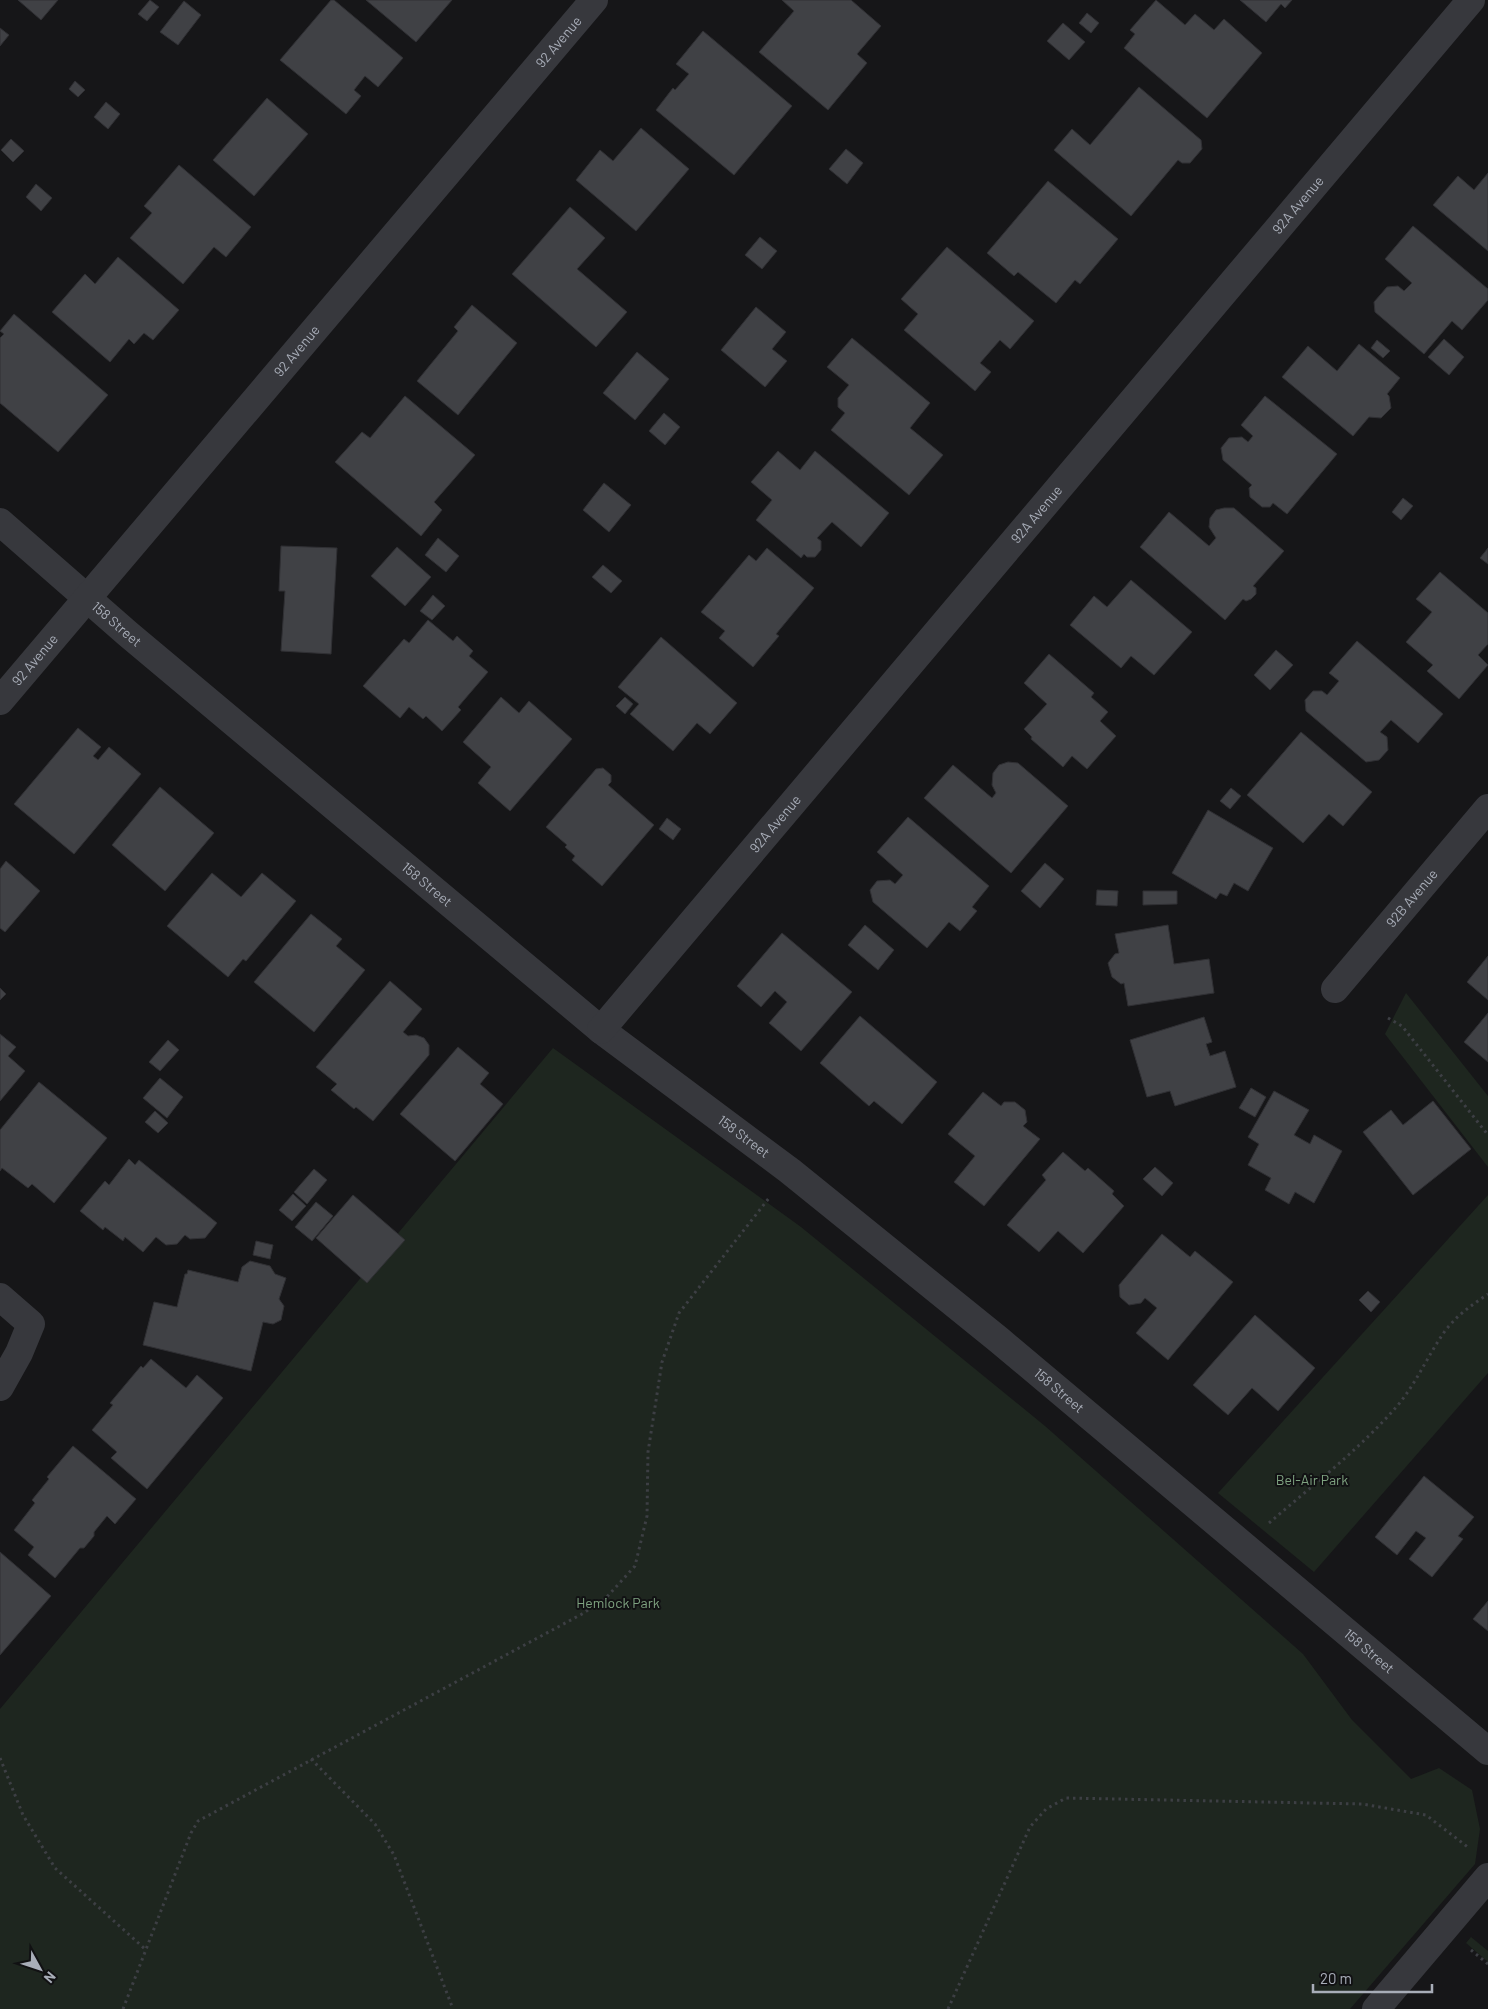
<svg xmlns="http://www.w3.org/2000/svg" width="1488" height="2009" font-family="Barlow,sans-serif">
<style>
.green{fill:#1e261f}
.building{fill:#404145;stroke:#303034}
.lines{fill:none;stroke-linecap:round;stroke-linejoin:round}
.path{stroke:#3d3f44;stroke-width:3;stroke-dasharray:2.5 4;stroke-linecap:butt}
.minor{stroke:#37383d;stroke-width:28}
.tertiary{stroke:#37383d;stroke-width:28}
.labels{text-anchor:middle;stroke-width:4;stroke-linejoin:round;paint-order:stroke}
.street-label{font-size:14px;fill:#a8adb8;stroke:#111113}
.park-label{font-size:14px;fill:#7fa381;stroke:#111113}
</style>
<rect width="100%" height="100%" fill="#161618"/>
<g class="green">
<polygon points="1406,993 1488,1096 1488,1167 1385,1034"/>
<polygon points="553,1048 801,1227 1045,1426 1303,1654 1352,1720 1411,1779 1439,1768 1472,1790 1480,1829 1475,1864 1350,2009 0,2009 0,1709"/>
<polygon points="1488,1195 1488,1373 1314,1572 1218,1493"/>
<polygon points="1471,1937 1488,1951 1488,1962 1466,1943"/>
</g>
<g class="building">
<polygon points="18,0 58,0 41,20"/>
<polygon points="150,0 159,7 147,21 138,14"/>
<polygon points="331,0 334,0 403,58 378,87 365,76 354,90 361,96 346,114 280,60"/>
<polygon points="366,0 452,0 416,42"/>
<polygon points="782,0 851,0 881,26 857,54 867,63 828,110 759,52 794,11"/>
<polygon points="1156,0 1185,25 1195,14 1214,30 1224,19 1262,53 1207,118 1124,48 1135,34 1130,30"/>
<polygon points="1240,0 1292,0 1285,8 1281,4 1266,22"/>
<polygon points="184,1 201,15 178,45 160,32"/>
<polygon points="1087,13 1099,23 1091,33 1079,23"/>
<polygon points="1063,23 1085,42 1069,60 1047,41"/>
<polygon points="0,28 9,35 0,46"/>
<polygon points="703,31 792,106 734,175 656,110 673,88 675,90 689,74 676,64"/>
<polygon points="75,81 85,90 78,97 69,89"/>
<polygon points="1139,87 1201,140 1202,149 1190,163 1182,163 1178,160 1131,216 1054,150 1072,129 1090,145"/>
<polygon points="267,98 308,134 254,196 213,160"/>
<polygon points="106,102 120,114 108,129 94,117"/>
<polygon points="641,128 689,169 636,231 576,180 600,150 613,161"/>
<polygon points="11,139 24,151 13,162 1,150"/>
<polygon points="846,149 863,163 847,184 829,169"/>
<polygon points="179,165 251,227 226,257 214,247 183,284 130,238 152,213 144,206"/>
<polygon points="1488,173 1488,251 1433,205 1458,176 1474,190"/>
<polygon points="1048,181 1118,239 1080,284 1075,280 1056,303 1018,272 1014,276 987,253"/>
<polygon points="36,184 52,198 41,211 26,197"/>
<polygon points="570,207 605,238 577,269 627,312 596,347 512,274"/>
<polygon points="1413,226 1488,289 1488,300 1462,330 1452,321 1424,354 1375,312 1374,302 1387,287 1398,286 1404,291 1412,283 1385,259"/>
<polygon points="760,237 777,251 762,269 745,255"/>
<polygon points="947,247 1034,321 1010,349 1000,340 980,363 991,372 975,391 904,330 918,314 901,299"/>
<polygon points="118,257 179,310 153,340 144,333 134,344 129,339 110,362 52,312 85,274 95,284"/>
<polygon points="472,305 517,343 458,415 417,381 458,331 454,327"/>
<polygon points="756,307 786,332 772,349 787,361 765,387 721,350"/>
<polygon points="14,314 108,395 58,452 0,403 0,338 4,334 0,331"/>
<polygon points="852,338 930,403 910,428 943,455 909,495 831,430 845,413 838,407 838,398 849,385 827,367"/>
<polygon points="1444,339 1464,357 1449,375 1428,357"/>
<polygon points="1377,340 1390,351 1383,358 1371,348"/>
<polygon points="1359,344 1400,378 1387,394 1389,396 1391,408 1381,418 1369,417 1353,436 1282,377 1308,346 1337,371"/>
<polygon points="637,352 669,379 635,420 603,393"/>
<polygon points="405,396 475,455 434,502 442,510 421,536 335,462 362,432 370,438"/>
<polygon points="1265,396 1337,454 1287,514 1273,503 1270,507 1262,507 1250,497 1249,488 1252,485 1223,460 1221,448 1229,438 1242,437 1248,442 1253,436 1241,425"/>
<polygon points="664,413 680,427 665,445 649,431"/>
<polygon points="778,451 800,470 815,451 889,513 861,547 832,522 817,538 821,541 821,550 815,557 807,557 804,554 801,558 756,520 772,500 751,482"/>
<polygon points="604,483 631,505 609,532 583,510"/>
<polygon points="1403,498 1413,506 1401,520 1392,512"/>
<polygon points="1224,508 1234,508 1284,551 1253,586 1256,588 1256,594 1251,599 1246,601 1243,599 1225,620 1140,547 1169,512 1209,546 1216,538 1209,527 1210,518 1216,510"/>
<polygon points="438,538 459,556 446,572 425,555"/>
<polygon points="281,546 337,548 331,654 281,651 285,591 279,591"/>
<polygon points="397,547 431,577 405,606 371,576"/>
<polygon points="767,548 814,588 776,634 779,636 753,667 719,638 725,631 701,612 749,555 756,561"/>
<polygon points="1488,548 1488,564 1480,558"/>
<polygon points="603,565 622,581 611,593 592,577"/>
<polygon points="1440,572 1488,613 1488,644 1478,655 1488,665 1459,699 1427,671 1433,665 1406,642 1432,612 1416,599"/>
<polygon points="1131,580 1192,632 1154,675 1131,656 1121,668 1070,625 1094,596 1107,607"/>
<polygon points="433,595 445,606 432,620 420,611"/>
<polygon points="428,620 453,641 457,636 473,651 469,656 488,672 458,707 461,710 442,731 426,716 423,719 409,707 400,718 363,686 404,639 409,643"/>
<polygon points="661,637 737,703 710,734 697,723 673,751 630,714 639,704 618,687"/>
<polygon points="1357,641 1443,714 1418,743 1391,720 1380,732 1387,737 1388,750 1379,760 1366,762 1306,711 1305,700 1313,691 1322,691 1327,695 1339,681 1329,673"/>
<polygon points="1276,650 1293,665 1270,690 1254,675"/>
<polygon points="1049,654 1094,693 1091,697 1108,712 1100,721 1116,736 1087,769 1072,756 1063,767 1031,739 1032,737 1024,729 1047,704 1024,683"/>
<polygon points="501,697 519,713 529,701 572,739 510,811 478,783 491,767 463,742"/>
<polygon points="625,697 633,704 625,714 616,706"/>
<polygon points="78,728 101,747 93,756 98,760 109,747 141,774 74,854 14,804"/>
<polygon points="1301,732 1372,792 1343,826 1329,814 1303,843 1247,795"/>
<polygon points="1008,762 1018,763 1068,806 1011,873 924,798 953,765 992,798 996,793 992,785 993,773 999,765"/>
<polygon points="603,768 611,775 611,782 608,785 654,825 602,886 572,860 575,856 565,847 567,845 546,827 596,769"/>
<polygon points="160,787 214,833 165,891 112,845"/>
<polygon points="1231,788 1241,796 1230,809 1220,801"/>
<polygon points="1208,810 1273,848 1248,891 1234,883 1227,896 1220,893 1216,899 1172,873"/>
<polygon points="908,817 989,886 972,907 977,911 960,931 949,922 927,948 873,902 870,890 877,881 890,880 895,884 903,875 877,852"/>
<polygon points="667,818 681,829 673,840 659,829"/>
<polygon points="6,861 40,891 5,932 0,928 0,869"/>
<polygon points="1045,863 1064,879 1040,908 1021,891"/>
<polygon points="212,873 241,897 262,873 296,901 246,961 243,959 228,977 167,926"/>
<polygon points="1097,890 1118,891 1117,906 1096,905"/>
<polygon points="1143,891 1177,891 1177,904 1143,905"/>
<polygon points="311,914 342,939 336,946 365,970 314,1032 254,982"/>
<polygon points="865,925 894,950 878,970 848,945"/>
<polygon points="1168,925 1174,964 1209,959 1214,993 1128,1006 1124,983 1121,984 1112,977 1108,963 1115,954 1119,953 1115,934"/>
<polygon points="782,933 852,992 801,1051 769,1023 787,1002 775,991 761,1007 737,986"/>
<polygon points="1488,956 1488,1000 1467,982"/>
<polygon points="390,981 422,1009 403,1032 408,1036 416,1035 424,1038 429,1045 429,1055 373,1121 356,1107 354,1109 331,1090 337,1084 316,1067"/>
<polygon points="0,988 6,994 0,1000"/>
<polygon points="1488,1013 1488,1062 1464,1042"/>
<polygon points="860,1016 937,1082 902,1124 874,1101 869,1106 820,1063"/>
<polygon points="1204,1017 1212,1042 1206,1044 1210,1056 1225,1051 1236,1087 1175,1106 1170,1091 1147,1097 1130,1040"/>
<polygon points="0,1034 16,1047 8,1056 25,1071 0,1101"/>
<polygon points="168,1040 179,1050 160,1071 149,1062"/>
<polygon points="458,1047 489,1073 480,1084 503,1104 455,1161 400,1114"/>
<polygon points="160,1078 183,1097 167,1118 143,1098"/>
<polygon points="39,1082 107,1138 54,1203 32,1184 28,1188 2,1168 0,1171 0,1130"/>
<polygon points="1251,1088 1266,1097 1255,1117 1239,1108"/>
<polygon points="1274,1091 1309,1110 1294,1135 1310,1144 1314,1135 1342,1151 1314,1203 1295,1192 1289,1204 1265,1190 1271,1178 1248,1165 1259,1144 1248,1137"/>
<polygon points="983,1092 1001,1106 1004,1102 1015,1102 1025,1110 1027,1122 1023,1126 1040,1139 984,1206 954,1182 975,1156 948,1134"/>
<polygon points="1433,1101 1471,1149 1413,1195 1363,1132 1391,1110 1403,1125"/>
<polygon points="155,1111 168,1123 158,1133 145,1122"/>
<polygon points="1063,1152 1085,1171 1088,1168 1114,1191 1112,1194 1124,1206 1083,1253 1058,1231 1039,1252 1007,1225 1046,1180 1042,1175"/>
<polygon points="129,1159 135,1165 139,1160 217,1223 205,1238 190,1239 185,1235 177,1244 166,1245 156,1237 143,1252 125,1237 123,1241 105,1227 103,1230 80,1211 105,1181 109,1185"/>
<polygon points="1155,1167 1173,1183 1162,1196 1143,1179"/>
<polygon points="314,1169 327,1180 307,1204 294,1192"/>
<polygon points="293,1194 306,1206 292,1221 279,1210"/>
<polygon points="353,1195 405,1240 367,1283 316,1238"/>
<polygon points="316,1202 333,1216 312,1241 295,1227"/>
<polygon points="1162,1234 1190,1257 1195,1251 1233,1282 1168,1360 1136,1333 1157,1308 1145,1298 1141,1303 1129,1305 1120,1297 1119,1285"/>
<polygon points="256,1241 273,1245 270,1259 253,1255"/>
<polygon points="250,1261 270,1266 275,1274 286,1278 279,1299 284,1306 281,1320 273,1324 263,1322 251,1371 143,1345 154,1302 177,1307 185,1274 187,1274 188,1270 238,1282 242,1267"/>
<polygon points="1368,1291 1380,1302 1371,1312 1359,1300"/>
<polygon points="1255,1315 1315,1368 1278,1411 1252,1388 1228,1415 1193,1385"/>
<polygon points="151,1359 186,1388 197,1375 223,1398 147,1489 111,1458 117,1452 92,1430 113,1405 110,1403 141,1366 143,1368"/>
<polygon points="73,1446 136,1499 115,1524 107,1516 94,1532 94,1536 84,1548 80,1548 55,1578 28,1555 34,1547 14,1530 35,1503 32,1500 49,1479 47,1477"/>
<polygon points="1424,1476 1474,1517 1458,1536 1463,1539 1432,1577 1409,1559 1426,1538 1416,1531 1397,1555 1375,1537"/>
<polygon points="0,1552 51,1596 0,1655"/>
<polygon points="1488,1601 1488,1631 1473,1619"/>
</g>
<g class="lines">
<g class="path">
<polyline points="1388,1018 1402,1026 1488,1135"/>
<path d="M1269 1523C1313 1485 1360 1449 1398 1405 1417 1382 1428 1355 1445 1331 1457 1315 1472 1305 1488 1294"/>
<polyline points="0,1758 23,1815 55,1868 145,1949"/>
<polyline points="311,1759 375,1824 394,1855 453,2009"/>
<polyline points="1471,1950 1488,1964"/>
<polyline points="123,2009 191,1833 198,1821 582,1614 605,1599 635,1566 647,1516 648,1452 662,1362 679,1313 769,1198"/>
<polyline points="948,2009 1030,1827 1046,1809 1066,1798 1362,1804 1426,1815 1469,1848"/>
</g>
<g class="minor">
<path id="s1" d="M0 522 128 634 601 1030 790 1171 999 1340 1488 1751"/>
<path id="s2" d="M1335 989 1488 808"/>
<path id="s3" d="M601 1030 1471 0"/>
<polyline points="0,1297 31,1324 19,1353 0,1387"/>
<polyline points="1376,2009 1488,1877"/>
</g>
<path class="tertiary" id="s4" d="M0 701 594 0"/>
</g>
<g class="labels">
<g class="street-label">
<text dy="5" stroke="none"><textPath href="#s4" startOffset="864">92 Avenue</textPath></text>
<text dy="5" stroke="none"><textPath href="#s3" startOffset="1080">92A Avenue</textPath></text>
<text dy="5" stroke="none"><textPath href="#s4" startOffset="459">92 Avenue</textPath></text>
<text dy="5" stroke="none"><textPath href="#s3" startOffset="675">92A Avenue</textPath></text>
<text dy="5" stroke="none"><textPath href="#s1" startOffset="155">158 Street</textPath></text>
<text dy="5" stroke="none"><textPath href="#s4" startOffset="54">92 Avenue</textPath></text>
<text dy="5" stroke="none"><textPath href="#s3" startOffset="270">92A Avenue</textPath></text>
<text dy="5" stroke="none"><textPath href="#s1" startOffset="560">158 Street</textPath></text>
<text dy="5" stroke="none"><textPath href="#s2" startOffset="119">92B Avenue</textPath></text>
<text dy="5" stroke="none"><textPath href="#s1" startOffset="965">158 Street</textPath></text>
<text dy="5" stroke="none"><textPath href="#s1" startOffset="1370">158 Street</textPath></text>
<text dy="5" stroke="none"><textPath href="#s1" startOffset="1775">158 Street</textPath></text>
</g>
<g class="park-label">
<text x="1312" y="1485">Bel-Air Park</text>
<text x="618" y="1608">Hemlock Park</text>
</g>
</g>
<g transform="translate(40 1969) rotate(130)" stroke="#111113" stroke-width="4" paint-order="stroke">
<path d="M0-4L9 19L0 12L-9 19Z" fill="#a8adb8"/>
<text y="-8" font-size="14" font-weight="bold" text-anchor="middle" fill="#a8adb8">N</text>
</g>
<path d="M1313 1984v8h119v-8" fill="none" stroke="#a8adb8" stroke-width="2.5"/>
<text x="1320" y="1984" font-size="15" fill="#a8adb8" stroke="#111113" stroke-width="4" paint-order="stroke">20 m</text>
</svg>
